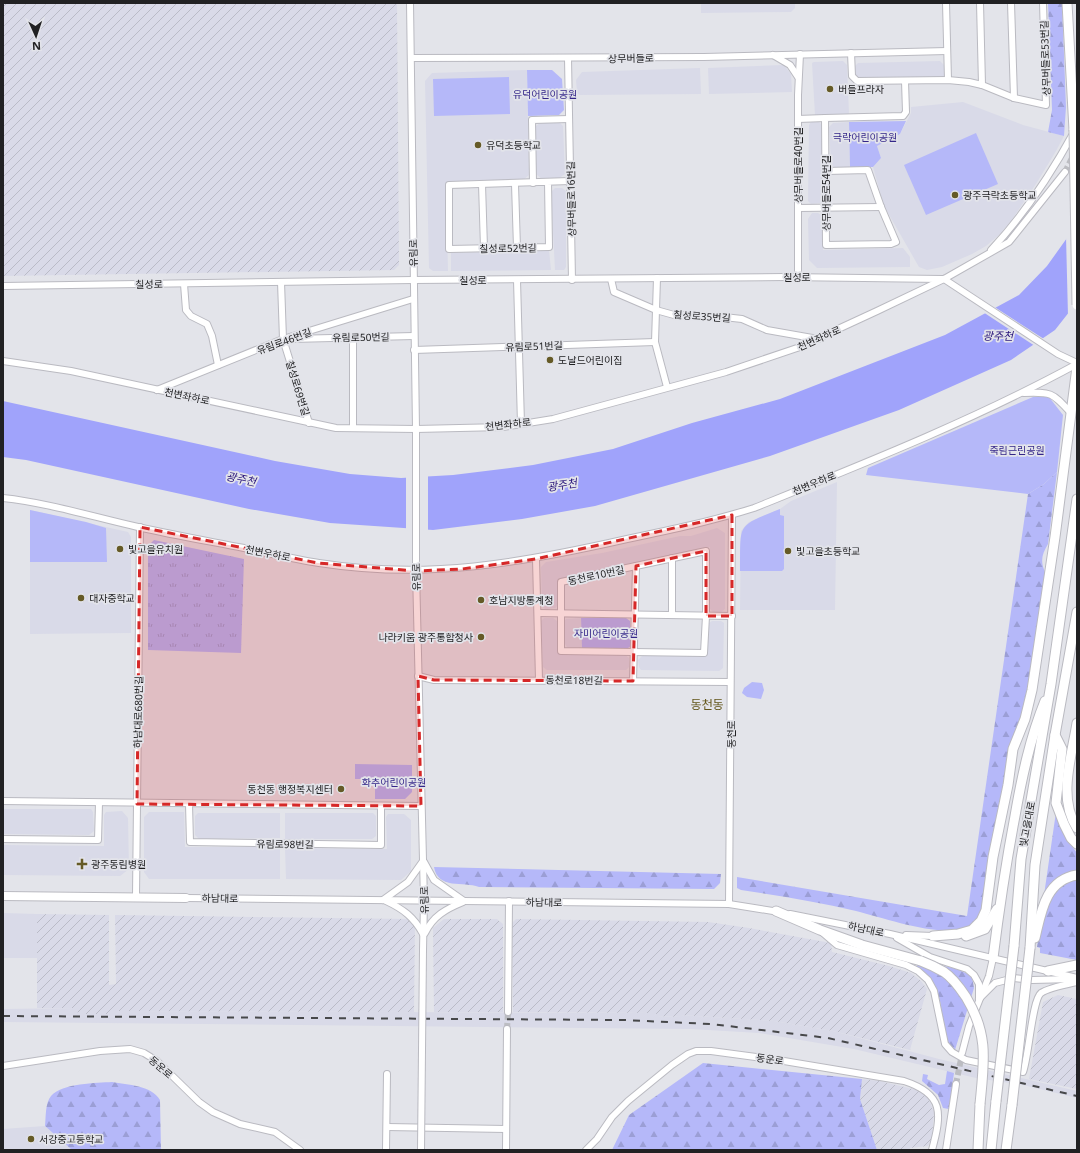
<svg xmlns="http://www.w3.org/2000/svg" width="1080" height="1153" font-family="'Noto Sans','Noto Sans KR',sans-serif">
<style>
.built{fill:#d9dae8}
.industrial{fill:url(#industrial-furrows)}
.grass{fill:url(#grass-tufts)}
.forest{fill:url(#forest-firs)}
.green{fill:#b5b8f9}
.water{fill:#a0a3fb}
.pier{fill:#e3e4ea}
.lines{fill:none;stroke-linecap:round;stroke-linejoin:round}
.minor-tunnel{stroke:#bcbdc2;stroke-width:6;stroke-dasharray:6 3;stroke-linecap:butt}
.minor-casing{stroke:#babac1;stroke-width:8}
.major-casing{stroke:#babac1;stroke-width:10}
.highway-casing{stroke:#babac1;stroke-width:11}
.minor{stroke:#fff;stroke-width:6}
.major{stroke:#fff;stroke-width:8}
.highway{stroke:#fff;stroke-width:9}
.rail{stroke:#47484a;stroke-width:2;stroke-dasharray:7 7;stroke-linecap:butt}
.minor-bridge-casing{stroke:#babac1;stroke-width:8;stroke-linecap:butt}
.highway-bridge-casing{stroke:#babac1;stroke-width:11;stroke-linecap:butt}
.minor-bridge{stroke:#fff;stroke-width:6}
.highway-bridge{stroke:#fff;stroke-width:9}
.marked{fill:#d62828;fill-opacity:0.2;stroke:#d62828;stroke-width:3;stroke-dasharray:8 5;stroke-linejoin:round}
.poi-dot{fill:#655a26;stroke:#e3e4ea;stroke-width:1.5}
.labels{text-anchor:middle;stroke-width:3.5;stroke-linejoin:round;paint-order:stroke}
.street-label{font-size:10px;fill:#212123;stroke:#e3e4ea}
.poi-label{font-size:10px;fill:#212123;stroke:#e3e4ea;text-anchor:start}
.park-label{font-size:10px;fill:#342689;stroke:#e3e4ea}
.water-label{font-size:11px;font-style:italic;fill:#2a167b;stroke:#e3e4ea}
.quarter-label{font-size:12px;fill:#625518;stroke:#e3e4ea}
</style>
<defs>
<pattern id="industrial-furrows" width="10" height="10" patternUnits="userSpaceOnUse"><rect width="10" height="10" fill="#d9dae8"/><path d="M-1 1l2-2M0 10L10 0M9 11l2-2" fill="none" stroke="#babbc7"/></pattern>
<pattern id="grass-tufts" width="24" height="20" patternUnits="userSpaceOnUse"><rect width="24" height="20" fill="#b5b8f9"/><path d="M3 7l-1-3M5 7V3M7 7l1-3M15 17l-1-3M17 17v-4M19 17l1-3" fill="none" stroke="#9b9ed5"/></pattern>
<pattern id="forest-firs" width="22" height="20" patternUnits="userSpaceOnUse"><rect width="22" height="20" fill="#b5b8f9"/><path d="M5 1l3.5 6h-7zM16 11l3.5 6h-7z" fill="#9b9ed5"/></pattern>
</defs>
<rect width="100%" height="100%" fill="#e3e4ea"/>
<g class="built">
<polygon points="701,3 795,3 795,8 791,12 701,13"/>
<polygon points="843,61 847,65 849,114 815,115 812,63 814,62"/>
<polygon points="940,61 944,65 945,75 942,78 858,78 855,74 855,66 858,63"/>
<polygon points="784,65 791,74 792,92 709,94 708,68"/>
<polygon points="700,68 701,94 580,95 577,93 576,80 582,72"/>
<polygon points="527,70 529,175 523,180 446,182 448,271 433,271 429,268 425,81 432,73"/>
<polygon points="963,102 1023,125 1064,136 1056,151 1036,184 1011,221 1000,234 986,246 972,254 942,267 927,270 919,267 884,206 873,167 881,158 877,146 900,134 911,113 911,107"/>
<polygon points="811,122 819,122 822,125 822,201 820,203 811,204 808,201 809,125"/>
<polygon points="849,122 850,167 835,168 831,164 829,127 833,123"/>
<polygon points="540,123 560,123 563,126 565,174 559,178 541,178 536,174 535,127"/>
<polygon points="555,188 562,188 566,191 566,267 564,270 555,270 551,192"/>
<polygon points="812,213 818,213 822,216 823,250 903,248 910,257 910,267 817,268 809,260 808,219"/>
<polygon points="549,250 551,270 451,271 451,253"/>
<polygon points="837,482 835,610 740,610 741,531 745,526 749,522 780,509 791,501"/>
<polygon points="30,510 128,532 131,537 131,633 30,634"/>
<polygon points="717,528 725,533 725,609 721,612 713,612 710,609 710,547 558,580 558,605 555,608 545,609 542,606 541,567 546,562 602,553 680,536 691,536"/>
<polygon points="544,618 553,618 557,621 558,654 624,654 629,658 629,667 626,670 547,670 543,667 541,621"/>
<polygon points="581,618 582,648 567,647 565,644 564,621 566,619"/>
<polygon points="712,621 721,621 724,623 723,668 719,671 641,670 639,667 638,660 643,655 707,655 708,624"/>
<polygon points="3,809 91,809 93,812 94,831 89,835 3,834"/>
<polygon points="122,811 128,818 129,869 120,876 3,875 3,845 104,846 104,815 106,812"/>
<polygon points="149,812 184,812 185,847 280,847 280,879 149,879 144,872 144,817"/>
<polygon points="198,813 280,813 280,838 199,839 195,835 195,816"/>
<polygon points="285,813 373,813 376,816 376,836 372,839 285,839"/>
<polygon points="388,814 404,814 411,820 411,871 401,880 286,879 285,848 387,849 386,817"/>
<polygon points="3,913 37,914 37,958 3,958"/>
<polygon points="78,1008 78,1014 114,1014 114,1011 657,1013 657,1016 680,1017 681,1015 774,1021 833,1031 939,1059 1077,1091 1077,1098 1023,1085 976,1078 854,1049 759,1033 691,1029 3,1022 3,1009"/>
<polygon points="45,1126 72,1150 3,1150 3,1129"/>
</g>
<g class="industrial">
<polygon points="3,3 397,3 399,265 394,270 3,276"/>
<polygon points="37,914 109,915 109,985 116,984 115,915 409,919 415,925 414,1012 115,1011 114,1014 78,1014 77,1008 37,1008"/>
<polygon points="444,919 497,919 503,924 503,1012 434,1012 433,928"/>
<polygon points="516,919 708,922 749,928 831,943 832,952 889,966 911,973 921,981 927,989 910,1050 833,1031 774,1021 681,1015 681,1017 657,1016 656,1013 513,1012 512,923"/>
<polygon points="1058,995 1077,999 1077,1089 1029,1079 1043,1002"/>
<polygon points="862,1079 880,1081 917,1090 928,1097 934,1112 932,1139 928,1146 910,1148 910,1150 877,1150 860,1099"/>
</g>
<polygon class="grass" points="154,540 244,559 241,653 148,650 148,546"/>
<g class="forest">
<polygon points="1048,3 1062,3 1066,107 1064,136 1048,132 1052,110"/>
<path d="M1057 472 1048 544C1042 554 1040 561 1045 572L1026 708 1002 794 983 910C977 921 970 928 958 930 929 934 884 918 856 911 818 902 780 896 741 890L737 888V877L967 916 1028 494 1044 484Z"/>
<polygon points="1056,812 1066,838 1077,853 1077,873 1044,895"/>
<path d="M434 867 721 874 720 883 714 889 479 887C463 881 438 890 434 867Z"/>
<path d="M1077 878V960L1040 953V948L1037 947C1043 912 1042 894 1077 878Z"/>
<path d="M918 964C936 964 957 966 972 977L974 988 955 1050C940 1039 944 1014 939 997 936 985 925 977 916 968Z"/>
<polygon points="703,1063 862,1079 860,1099 877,1150 612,1150 629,1115"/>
<polygon points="947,1071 954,1073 949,1109 943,1108 938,1095 922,1081 923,1074 928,1075 927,1079 939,1085 945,1084"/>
<path d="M112 1082C128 1085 151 1085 160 1100L161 1150H72L45 1126C46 1117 45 1103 51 1096 62 1083 97 1083 112 1082Z"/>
</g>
<g class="green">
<polygon points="527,70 552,70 562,79 564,110 559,115 528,116"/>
<polygon points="509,77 510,114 434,116 433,79"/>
<polygon points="906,121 900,134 877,146 881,158 873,167 850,167 849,122"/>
<polygon points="976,133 998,184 926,215 904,165"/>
<polygon points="1033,397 1049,397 1063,415 1057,472 1044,484 1028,494 866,475 868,468"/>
<path d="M780 509V515L784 516V569L782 571H740C741 523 735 527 780 509Z"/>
<polygon points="30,510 86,522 106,528 107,562 30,562"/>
<polygon points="581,618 626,618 630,621 631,646 628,648 582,648"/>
<polygon points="752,682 762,683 764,690 761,699 747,697 742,693 744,688"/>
<polygon points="355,764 412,765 412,792 405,799 375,799 375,779 355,779"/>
</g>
<polygon class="water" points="1077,224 1077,302 1055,330 1011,360 899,410 770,456 595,506 522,519 433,530 330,523 249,509 26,460 3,457 3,401 275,461 350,474 401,478 453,475 533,465 613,449 692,423 780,399 945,335 1019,295 1047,266"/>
<g class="pier">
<polygon points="1075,223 1077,305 1068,316 1066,236"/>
<polygon points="993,306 1044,339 1035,346 983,312"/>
<polygon points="428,474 428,531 406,530 406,476"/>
</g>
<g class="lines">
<g class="minor-tunnel">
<polyline points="1065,172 1073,156"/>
<polyline points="507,1029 508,1012"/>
<polyline points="956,1084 962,1054"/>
</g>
<defs>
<g id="minor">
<polyline points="410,3 416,429 416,571 424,901 423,950"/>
<polyline points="946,3 948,80"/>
<polyline points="980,3 982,85"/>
<polyline points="1011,3 1014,98"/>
<polyline points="851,53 852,76 857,81 948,80 969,82 982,85 1014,98 1046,105 1043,3"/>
<polyline points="773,55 790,65 798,77"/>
<polyline points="411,58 704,57 947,51"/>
<polyline points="568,58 572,280"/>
<polyline points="798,119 825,118"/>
<polyline points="826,171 868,170 881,207 896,242 891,244 826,245 825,118 903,116 906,112 905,81"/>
<polyline points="548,182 549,247 449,249 449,185 570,181"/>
<polyline points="533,183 532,120 569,119"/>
<polyline points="482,184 484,248"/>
<polyline points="515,184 517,248"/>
<polyline points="798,208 881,207"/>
<path d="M991 250C1024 215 1051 174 1074 132"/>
<polyline points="798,277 798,95 800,54"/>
<polyline points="657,278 655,342 667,387"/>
<polyline points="611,279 614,292 656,310 674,315 724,317 742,319 767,330 818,339"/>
<polyline points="944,279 1058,354 1077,363"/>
<polyline points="517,280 521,424"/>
<polyline points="281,282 283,339 309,423"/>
<polyline points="184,284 186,310 191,316 207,324 212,336 218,365"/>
<polyline points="3,286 413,280 785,277 942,279"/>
<polyline points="291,339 414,336"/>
<polyline points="414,350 655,342"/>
<polyline points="3,361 71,371 336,428 416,429 503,427 553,419 726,372 797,348 877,311 944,279 1009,242 1065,172"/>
<polyline points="157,390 283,339 413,299"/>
<path d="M1024 393C1051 392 1052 392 1070 412"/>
<polyline points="353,428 353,337"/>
<path d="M3 498C49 503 93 517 138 527 173 535 208 541 244 548 269 553 294 559 319 563 428 580 521 563 627 539 670 530 713 521 754 508 863 464 974 420 1077 364"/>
<polygon points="706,551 706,616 704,653 561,651 561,582"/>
<polyline points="672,558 672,615"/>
<polyline points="536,559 539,680"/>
<polyline points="538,613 732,616"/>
<polyline points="418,676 434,680 730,682"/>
<polyline points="633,681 636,566"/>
<polyline points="3,801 421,806"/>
<polyline points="189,804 190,842 381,845 381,806"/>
<polyline points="3,839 98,840 99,803"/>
<polyline points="424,862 434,880 464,901"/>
<polyline points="136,897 140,527"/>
<polyline points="186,898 729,904 779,912"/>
<polyline points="383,900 408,882 423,861"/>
<path d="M386 901C403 909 414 917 423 934"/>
<polyline points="729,904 732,515"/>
<polyline points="790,914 890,934 1077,978"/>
<path d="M425 933C433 916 446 909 463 902"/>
<path d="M823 933 837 945 906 965 918 971 928 980 934 991 945 1044 952 1052 966 1060 1023 1072C1029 1056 1032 1000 1041 993 1048 988 1068 984 1077 982"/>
<polyline points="906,935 933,936"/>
<polyline points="897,938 930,957 967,969 974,975 979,984 979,999"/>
<polyline points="979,999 995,983 1014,978 1032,980 1074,979"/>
<polyline points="508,1012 509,901"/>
<polyline points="962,1053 969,1026 989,976 993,958"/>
<polyline points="3,1066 100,1051 130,1049 144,1053 157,1061 199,1102 213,1112 240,1124 275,1132 300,1150"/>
<polyline points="387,1127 506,1129"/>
<polyline points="386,1150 387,1074"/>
<polyline points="506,1150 507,1029"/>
<path d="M586 1150 597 1139 612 1117 628 1101 672 1065 688 1054 696 1051H711L778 1060 904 1081C944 1094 942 1113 932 1150"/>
<polyline points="946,1150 956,1084"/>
</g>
<polyline id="major" points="3,896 186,898"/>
<g id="highway">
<polyline points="1067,3 1074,130"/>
<path d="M1077 723C1072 756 1057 797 1077 828"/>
<polyline points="1055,735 1062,749 1056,803 1064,824 1071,838 1077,844"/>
<polyline points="776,911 820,930 862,945 921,961"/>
<polyline points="933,936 958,934 972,930 981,921 986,910 993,857 1008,785 1013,749 1025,719 1032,690 1055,537 1077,367"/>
<polyline points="966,936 985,929 997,909"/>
<path d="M1035 938C1041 913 1045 880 1077 875"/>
<polyline points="1014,946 1021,859 1051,684 1077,499"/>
<polyline points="1030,948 1035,865 1055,735 1077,612"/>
<path d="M993 958C999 910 1006 863 1015 816 1022 776 1030 738 1045 701"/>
<polyline points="1048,971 1077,965"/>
<polyline points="978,1150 980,1104"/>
<polyline points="991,1150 996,1101"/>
<polyline points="1006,1150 1012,1105"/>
</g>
</defs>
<use href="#minor" class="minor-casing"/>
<use href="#major" class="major-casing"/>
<use href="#highway" class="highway-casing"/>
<use href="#minor" class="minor"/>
<use href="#major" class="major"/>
<use href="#highway" class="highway"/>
<polyline class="rail" points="3,1016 624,1020 711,1024 828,1038 1077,1096"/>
<defs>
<polyline id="minor-bridge" points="421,1150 423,950"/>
<g id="highway-bridge">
<polyline points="1074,130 1077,305"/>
<path d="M921 961C929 964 937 968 944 972 953 978 960 988 966 997 989 1035 984 1062 980 1104"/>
<polyline points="996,1101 1014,946"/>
<polyline points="1012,1105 1030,948"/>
</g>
</defs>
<use href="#minor-bridge" class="minor-bridge-casing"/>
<use href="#highway-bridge" class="highway-bridge-casing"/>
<use href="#minor-bridge" class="minor-bridge"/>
<use href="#highway-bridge" class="highway-bridge"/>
</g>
<path class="marked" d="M732 515V616H706V551L636 566 633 681 434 680 418 676 421 806 137 804 140 527 318 563 416 571 462 569 536 559Z"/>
<g class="poi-dot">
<circle cx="830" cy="89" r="4"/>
<circle cx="478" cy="145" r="4"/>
<circle cx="955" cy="195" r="4"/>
<circle cx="550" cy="360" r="4"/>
<circle cx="120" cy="549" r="4"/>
<circle cx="788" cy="551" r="4"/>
<circle cx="81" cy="598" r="4"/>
<circle cx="481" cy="600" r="4"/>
<circle cx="481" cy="637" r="4"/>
<circle cx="341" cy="789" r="4"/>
<path d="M80 858h4v4h4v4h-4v4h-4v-4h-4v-4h4z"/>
<circle cx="31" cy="1139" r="4"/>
</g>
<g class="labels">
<g class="street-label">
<text transform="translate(631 58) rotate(-1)" y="4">상무버들로</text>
<text transform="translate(1045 58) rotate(-92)" y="4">상무버들로53번길</text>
<text transform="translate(798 165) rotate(-90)" y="4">상무버들로40번길</text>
<text transform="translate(826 193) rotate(-90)" y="4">상무버들로54번길</text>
<text transform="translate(571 199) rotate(-91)" y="4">상무버들로16번길</text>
<text transform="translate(508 248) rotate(-1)" y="4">칠성로52번길</text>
<text transform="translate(413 253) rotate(-91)" y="4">유림로</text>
<text x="797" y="281">칠성로</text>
<text x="473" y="284">칠성로</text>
<text transform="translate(149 284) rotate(-1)" y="4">칠성로</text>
<text transform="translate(702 316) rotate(4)" y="4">칠성로35번길</text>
<text transform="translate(361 337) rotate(-1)" y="4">유림로50번길</text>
<text transform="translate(819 338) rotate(-24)" y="4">천변좌하로</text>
<text transform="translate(284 341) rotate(-20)" y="4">유림로46번길</text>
<text transform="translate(534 346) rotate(-2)" y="4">유림로51번길</text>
<text transform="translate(298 388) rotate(73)" y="4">칠성로69번길</text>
<text transform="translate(187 396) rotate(12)" y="4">천변좌하로</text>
<text transform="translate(508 424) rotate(-6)" y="4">천변좌하로</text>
<text transform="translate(814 483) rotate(-22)" y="4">천변우하로</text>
<text transform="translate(268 553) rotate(11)" y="4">천변우하로</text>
<text transform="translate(596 575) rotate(-12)" y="4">동천로10번길</text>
<text transform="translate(416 577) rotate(-91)" y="4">유림로</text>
<text transform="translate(574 680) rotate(1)" y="4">동천로18번길</text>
<text transform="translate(138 712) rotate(-89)" y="4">하남대로680번길</text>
<text transform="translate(731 734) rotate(-90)" y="4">동천로</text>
<text transform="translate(1027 824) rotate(-79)" y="4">빛고을대로</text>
<text transform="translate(285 844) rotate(1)" y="4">유림로98번길</text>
<text transform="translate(220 898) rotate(1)" y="4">하남대로</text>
<text transform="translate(424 900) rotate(-91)" y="4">유림로</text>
<text transform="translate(544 902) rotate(1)" y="4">하남대로</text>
<text transform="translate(866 929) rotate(12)" y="4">하남대로</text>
<text transform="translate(770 1059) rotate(8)" y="4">동운로</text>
<text transform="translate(161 1067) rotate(41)" y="4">동운로</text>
</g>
<g class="poi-label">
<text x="838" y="93">버들프라자</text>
<text x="486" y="149">유덕초등학교</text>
<text x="963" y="199">광주극락초등학교</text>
<text x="558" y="364">도날드어린이집</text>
<text x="128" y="553">빛고을유치원</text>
<text x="796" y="555">빛고을초등학교</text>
<text x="89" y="602">대자중학교</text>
<text x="489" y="604">호남지방통계청</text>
<text x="473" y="641" text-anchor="end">나라키움 광주통합청사</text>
<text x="333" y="793" text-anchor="end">동천동 행정복지센터</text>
<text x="91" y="868">광주동림병원</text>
<text x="39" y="1143">서강중고등학교</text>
</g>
<g class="park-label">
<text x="545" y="98">유덕어린이공원</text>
<text x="865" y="141">극락어린이공원</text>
<text x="1017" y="454">죽림근린공원</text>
<text x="606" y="637">자미어린이공원</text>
<text x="394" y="786">화추어린이공원</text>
</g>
<g class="water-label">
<text x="998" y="340">광주천</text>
<text transform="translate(241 479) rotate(12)" y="4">광주천</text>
<text transform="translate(562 485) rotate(-9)" y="4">광주천</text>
</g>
<g class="quarter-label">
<text x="707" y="709">동천동</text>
</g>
</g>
<rect width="1080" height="1153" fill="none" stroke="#212123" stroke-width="8"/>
<g transform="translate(36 36) rotate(177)" stroke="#e3e4ea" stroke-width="3" paint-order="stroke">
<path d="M0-3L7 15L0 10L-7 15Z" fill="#212123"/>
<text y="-6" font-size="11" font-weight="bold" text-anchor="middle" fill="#212123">N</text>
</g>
</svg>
